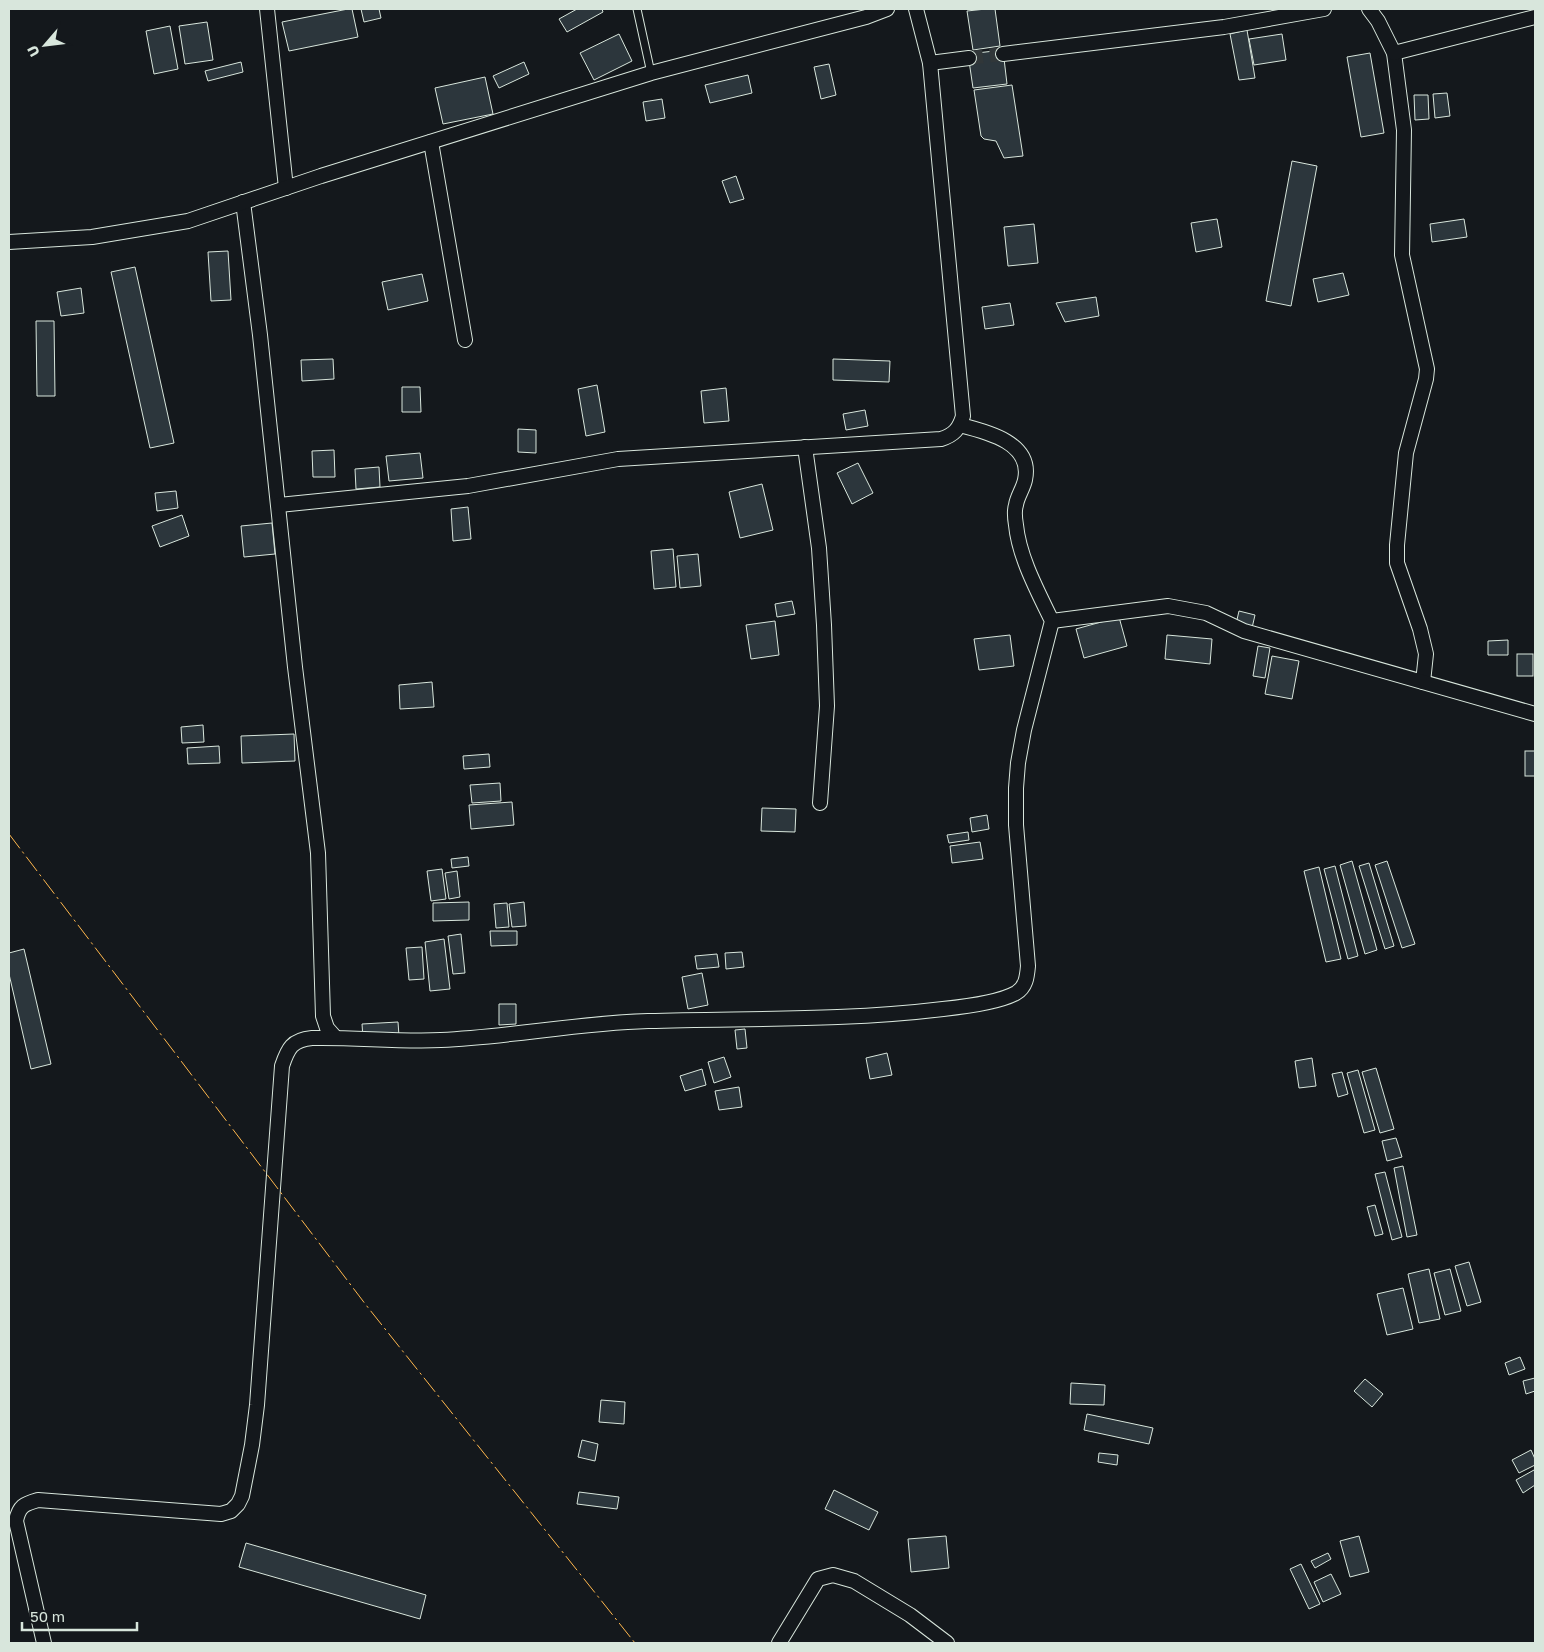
<svg xmlns="http://www.w3.org/2000/svg" width="1544" height="1652" font-family="'Golos Text',sans-serif">
<style>
.building{fill:#2c363c;stroke:#d8e6dc}
.lines{fill:none;stroke-linecap:round;stroke-linejoin:round}
.minor-tunnel{stroke:#313739;stroke-width:14;stroke-dasharray:14 7;stroke-linecap:butt}
.service-casing{stroke:#d8e6dc;stroke-width:9}
.minor-casing{stroke:#d8e6dc;stroke-width:16}
.service{stroke:#14181c;stroke-width:7}
.minor{stroke:#14181c;stroke-width:14}
.power{stroke:#ffb74d;stroke-width:1;stroke-dasharray:18 4 2.5 4;stroke-linecap:butt}
</style>
<rect width="100%" height="100%" fill="#14181c"/>
<g class="building">
<polygon points="348,9 352,9 358,37 289,51 282,22"/>
<polygon points="361,9 379,9 381,18 364,22"/>
<polygon points="577,9 602,9 603,12 567,32 559,19"/>
<polygon points="986,9 995,9 1000,46 973,50 967,11"/>
<polygon points="207,22 213,60 185,64 179,26"/>
<polygon points="170,26 178,69 154,74 146,31"/>
<polygon points="1247,30 1255,78 1239,80 1230,34"/>
<polygon points="619,34 632,61 594,80 580,53"/>
<polygon points="1282,34 1286,60 1254,65 1249,39"/>
<polygon points="1003,50 1007,84 973,88 968,54"/>
<polygon points="1370,53 1384,133 1361,137 1347,57"/>
<polygon points="241,62 243,72 208,81 205,71"/>
<polygon points="524,62 529,74 499,88 493,76"/>
<polygon points="829,64 836,95 821,99 814,67"/>
<polygon points="748,75 752,93 710,103 705,85"/>
<polygon points="485,77 493,114 443,124 435,88"/>
<polygon points="1012,85 1023,156 1004,158 996,141 984,139 981,136 974,90"/>
<polygon points="1447,93 1450,116 1435,118 1433,94"/>
<polygon points="1414,95 1428,95 1429,119 1415,120"/>
<polygon points="662,99 665,118 646,121 643,102"/>
<polygon points="1292,161 1317,166 1291,306 1266,301"/>
<polygon points="736,176 744,199 730,203 722,181"/>
<polygon points="1217,219 1222,247 1196,252 1191,223"/>
<polygon points="1464,219 1467,237 1432,242 1430,224"/>
<polygon points="1034,224 1038,263 1008,266 1004,227"/>
<polygon points="228,251 231,300 211,301 208,252"/>
<polygon points="135,267 174,443 150,448 111,272"/>
<polygon points="1343,273 1349,295 1318,302 1313,279"/>
<polygon points="422,274 428,301 388,310 382,282"/>
<polygon points="81,288 84,313 61,316 57,292"/>
<polygon points="1096,297 1099,316 1065,322 1056,303"/>
<polygon points="1010,303 1014,325 985,329 982,307"/>
<polygon points="36,321 54,321 55,396 37,396"/>
<polygon points="333,359 334,379 302,381 301,360"/>
<polygon points="833,359 890,361 889,382 833,380"/>
<polygon points="597,385 605,432 586,436 578,389"/>
<polygon points="402,387 420,387 421,412 402,412"/>
<polygon points="726,388 729,421 704,423 701,391"/>
<polygon points="865,410 868,426 846,430 843,414"/>
<polygon points="518,429 536,430 536,453 518,452"/>
<polygon points="334,450 335,477 313,477 312,451"/>
<polygon points="420,453 423,478 389,481 386,456"/>
<polygon points="858,463 873,493 852,504 837,473"/>
<polygon points="379,467 380,487 356,489 355,469"/>
<polygon points="762,484 773,530 740,538 729,492"/>
<polygon points="176,491 178,508 157,511 155,493"/>
<polygon points="468,507 471,539 453,541 451,509"/>
<polygon points="182,515 189,536 160,547 152,526"/>
<polygon points="272,523 275,554 244,557 241,526"/>
<polygon points="673,549 676,587 654,589 651,551"/>
<polygon points="698,554 701,586 680,588 677,556"/>
<polygon points="792,601 795,614 777,617 775,604"/>
<polygon points="1239,611 1255,615 1252,628 1236,624"/>
<polygon points="1119,617 1127,646 1084,658 1076,629"/>
<polygon points="775,621 779,655 751,659 746,625"/>
<polygon points="1010,635 1014,666 979,670 974,639"/>
<polygon points="1167,635 1212,639 1210,664 1165,659"/>
<polygon points="1508,640 1508,655 1488,655 1488,641"/>
<polygon points="1258,646 1270,648 1265,678 1253,676"/>
<rect x="1517" y="654" width="16" height="22"/>
<polygon points="1272,656 1299,661 1292,699 1265,694"/>
<polygon points="432,682 434,707 400,709 399,685"/>
<polygon points="203,725 204,742 182,743 181,727"/>
<polygon points="294,734 295,761 242,763 241,736"/>
<polygon points="219,746 220,763 188,764 187,748"/>
<rect x="1525" y="751" width="10" height="25"/>
<polygon points="489,754 490,767 464,769 463,756"/>
<polygon points="500,783 501,801 472,803 470,785"/>
<polygon points="512,802 514,825 471,829 469,805"/>
<polygon points="762,808 796,809 795,832 761,831"/>
<polygon points="987,815 989,829 972,832 970,818"/>
<polygon points="968,832 969,840 949,843 947,835"/>
<polygon points="980,842 983,859 952,863 950,846"/>
<polygon points="468,857 469,866 452,868 451,859"/>
<polygon points="1352,861 1377,950 1365,954 1340,865"/>
<polygon points="1387,861 1415,944 1402,948 1375,865"/>
<polygon points="1369,863 1394,946 1385,949 1359,866"/>
<polygon points="1335,866 1358,956 1348,959 1324,869"/>
<polygon points="1319,867 1341,959 1326,962 1304,871"/>
<polygon points="442,869 446,899 431,901 427,871"/>
<polygon points="457,871 460,897 449,899 445,873"/>
<polygon points="469,902 469,920 433,921 433,903"/>
<polygon points="524,902 526,926 512,927 509,904"/>
<polygon points="507,903 509,927 496,928 494,904"/>
<polygon points="490,931 517,931 517,945 491,946"/>
<polygon points="461,934 465,973 453,974 448,936"/>
<polygon points="444,939 450,989 430,991 425,942"/>
<polygon points="422,947 424,979 409,980 406,948"/>
<polygon points="24,949 51,1064 31,1069 9,974 9,953"/>
<polygon points="742,952 744,967 726,969 725,953"/>
<polygon points="717,954 719,967 697,969 695,956"/>
<polygon points="702,973 708,1005 688,1009 682,977"/>
<polygon points="499,1004 516,1004 516,1024 499,1025"/>
<polygon points="398,1022 399,1036 363,1038 362,1024"/>
<polygon points="745,1029 747,1048 737,1049 735,1030"/>
<polygon points="887,1053 892,1075 870,1079 866,1058"/>
<polygon points="724,1057 731,1077 714,1083 708,1062"/>
<polygon points="1312,1058 1316,1086 1299,1088 1295,1061"/>
<polygon points="1376,1068 1394,1129 1380,1133 1362,1072"/>
<polygon points="702,1069 706,1085 685,1091 680,1076"/>
<polygon points="1358,1070 1375,1130 1364,1133 1347,1073"/>
<polygon points="1342,1072 1348,1094 1338,1097 1332,1074"/>
<polygon points="739,1087 742,1107 719,1110 715,1091"/>
<polygon points="1396,1138 1402,1157 1387,1161 1382,1141"/>
<polygon points="1403,1166 1417,1235 1407,1237 1394,1168"/>
<polygon points="1385,1172 1402,1237 1392,1240 1375,1174"/>
<polygon points="1375,1205 1383,1234 1375,1236 1367,1207"/>
<polygon points="1469,1262 1481,1302 1467,1306 1455,1266"/>
<polygon points="1429,1269 1440,1319 1419,1323 1408,1274"/>
<polygon points="1450,1269 1461,1311 1445,1315 1434,1273"/>
<polygon points="1403,1288 1413,1329 1387,1335 1377,1294"/>
<polygon points="1520,1357 1525,1369 1509,1375 1505,1363"/>
<polygon points="1535,1378 1535,1391 1526,1394 1523,1381"/>
<polygon points="1365,1379 1383,1394 1372,1407 1354,1391"/>
<polygon points="1071,1383 1105,1385 1104,1405 1070,1404"/>
<polygon points="601,1400 625,1402 624,1424 599,1422"/>
<polygon points="1087,1414 1153,1428 1149,1444 1084,1430"/>
<polygon points="582,1440 598,1444 595,1461 578,1457"/>
<polygon points="1531,1450 1535,1459 1535,1465 1519,1473 1512,1460"/>
<polygon points="1099,1453 1118,1455 1117,1465 1098,1462"/>
<polygon points="1534,1470 1535,1472 1535,1485 1523,1493 1516,1480"/>
<polygon points="834,1490 878,1512 869,1530 825,1509"/>
<polygon points="579,1492 619,1497 617,1509 577,1504"/>
<polygon points="946,1536 949,1568 911,1572 908,1539"/>
<polygon points="1359,1536 1369,1572 1350,1577 1340,1541"/>
<polygon points="246,1543 426,1595 420,1619 239,1567"/>
<polygon points="1328,1553 1331,1559 1315,1568 1311,1561"/>
<polygon points="1301,1564 1320,1604 1309,1609 1290,1569"/>
<polygon points="1331,1574 1341,1594 1323,1602 1314,1582"/>
</g>
<g class="lines">
<polyline class="minor-tunnel" points="969,58 1003,54"/>
<defs>
<polyline id="service" points="637,9 651,73"/>
<g id="minor">
<polyline points="267,9 286,188"/>
<polyline points="1369,9 1378,21 1394,53 1404,130 1402,255 1427,369 1426,379 1406,453 1397,545 1397,563 1420,629 1426,654 1423,682"/>
<polyline points="1394,53 1535,17"/>
<polyline points="1003,54 1224,27 1324,9"/>
<polyline points="930,63 969,58"/>
<polyline points="431,142 465,340"/>
<polyline points="243,202 260,335 295,667 318,853 323,1016 327,1028 335,1037"/>
<polyline points="9,242 92,237 188,221 321,176 651,73 866,17 887,9"/>
<polyline points="805,447 819,548 824,625 827,706 820,803"/>
<path d="M279 505 468 486 618 459 941 439C954 435 959 429 963 416L930 63 916 9"/>
<polyline points="1052,621 1168,606 1206,613 1244,631 1535,714"/>
<path d="M44 1643 16 1521C19 1506 24 1504 38 1500L221 1514 231 1511 238 1504 242 1496 252 1445 257 1405 282 1066C288 1048 292 1040 312 1038 355 1037 398 1042 441 1040 510 1037 578 1023 648 1021 746 1018 845 1021 943 1009 962 1007 1000 1002 1016 993 1026 987 1027 977 1028 966L1016 825V788L1018 763 1024 730 1052 621C1038 592 1019 557 1016 525 1015 519 1014 511 1016 505 1017 497 1023 489 1025 480 1033 443 988 432 960 425"/>
<polyline points="779,1643 818,1579 833,1575 854,1581 910,1615 947,1643"/>
</g>
</defs>
<use href="#service" class="service-casing"/>
<use href="#minor" class="minor-casing"/>
<use href="#service" class="service"/>
<use href="#minor" class="minor"/>
<polyline class="power" points="9,834 366,1305 635,1643"/>
</g>
<rect width="1544" height="1652" fill="none" stroke="#d8e6dc" stroke-width="20"/>
<g transform="translate(45 45) rotate(242)" stroke="#14181c" stroke-width="4" paint-order="stroke">
<path d="M0-4L9 19L0 12L-9 19Z" fill="#d8e6dc"/>
<text y="-8" font-size="14" font-weight="bold" text-anchor="middle" fill="#d8e6dc">U</text>
</g>
<path d="M22 1622v8h115v-8" fill="none" stroke="#d8e6dc" stroke-width="2.5"/>
<text x="30" y="1622" font-size="15" fill="#d8e6dc" stroke="#14181c" stroke-width="4" paint-order="stroke">50 m</text>
</svg>
